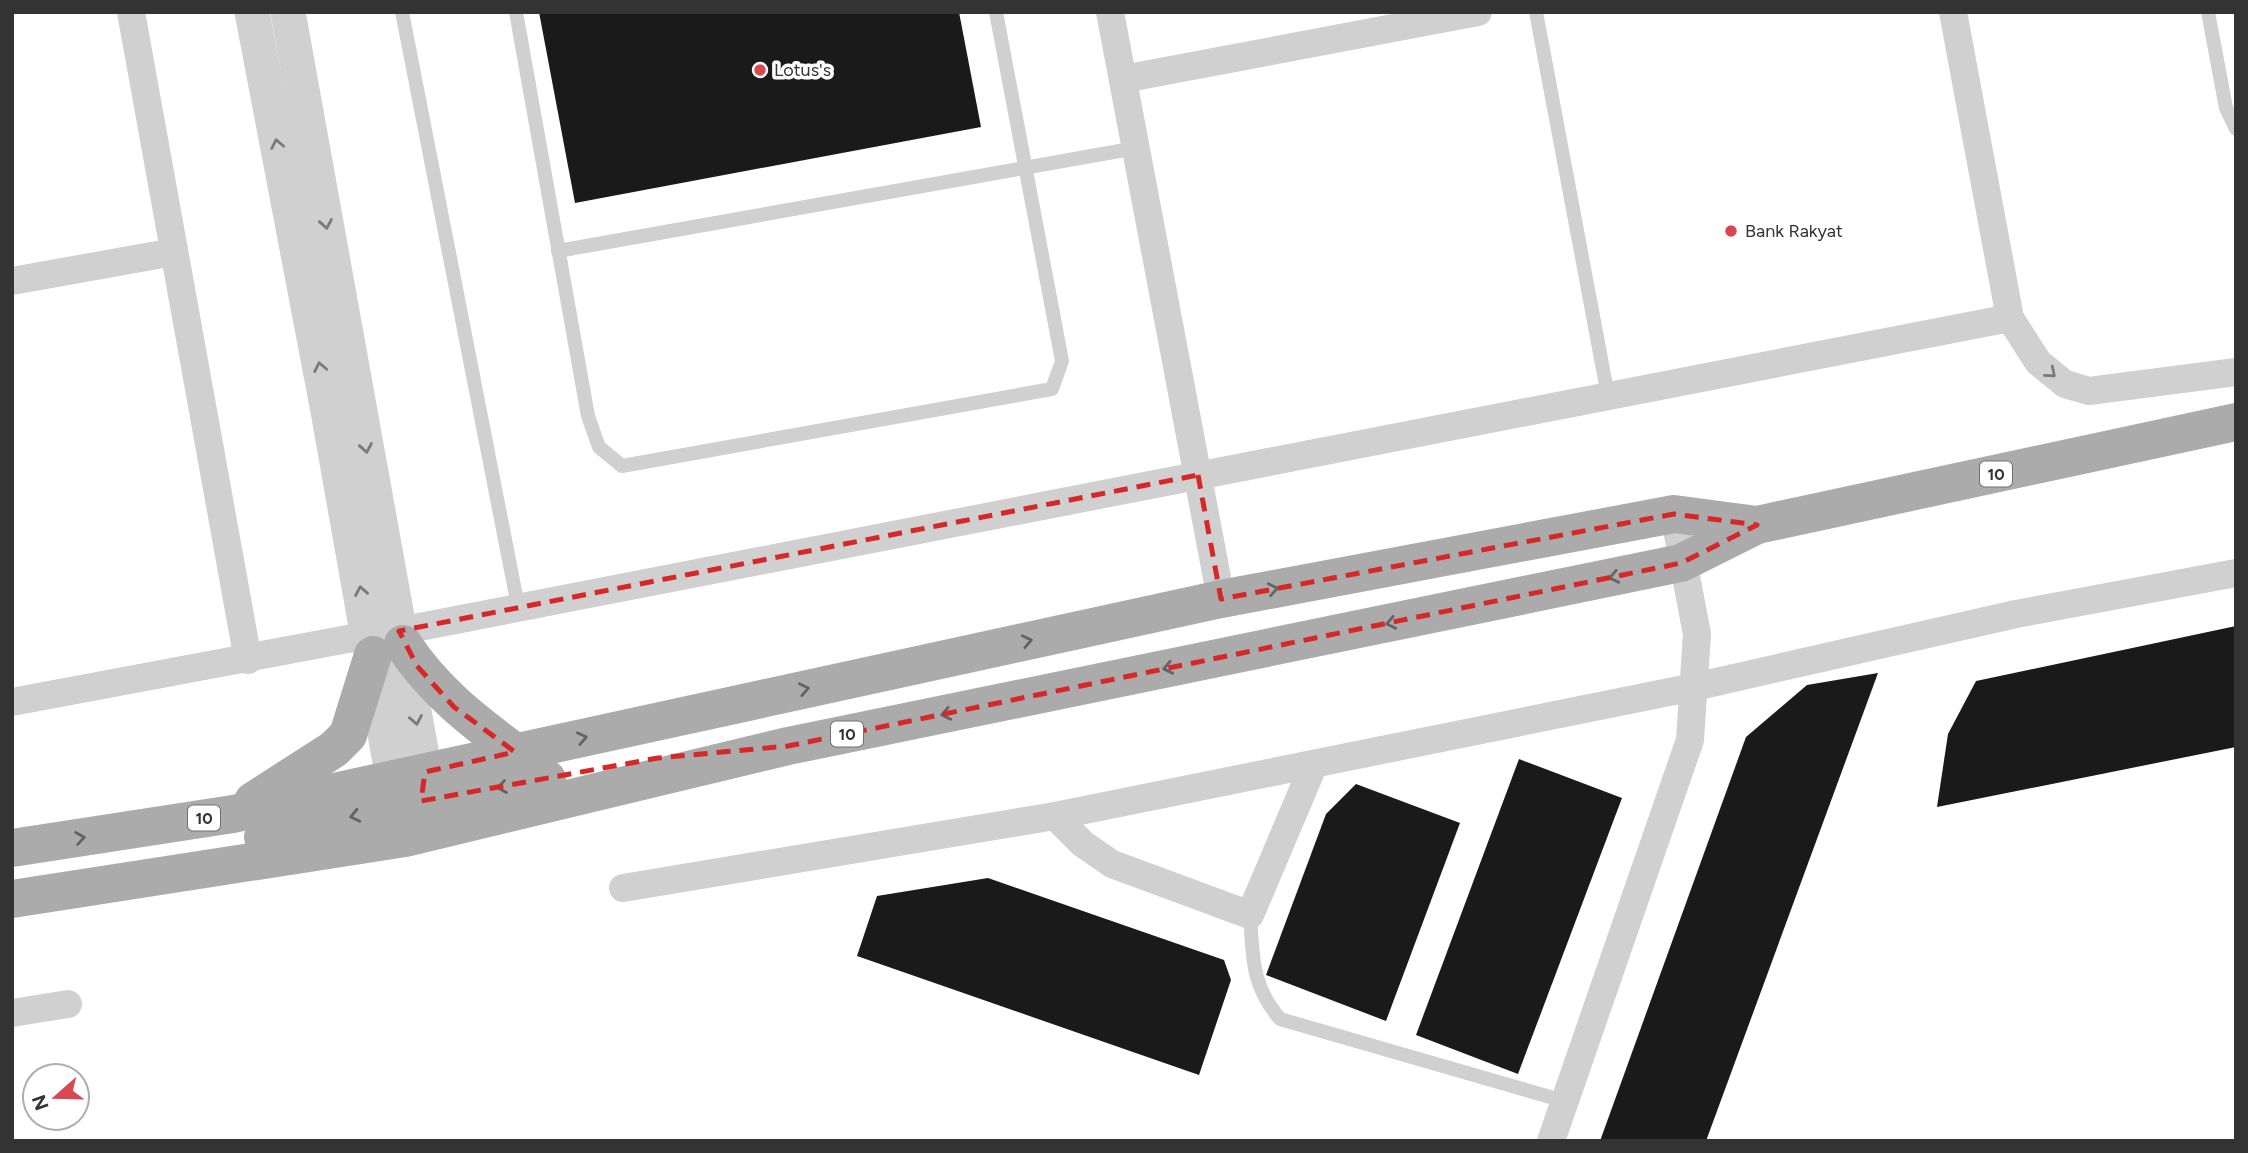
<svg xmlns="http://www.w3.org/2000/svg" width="2248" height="1153" font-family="Figtree,sans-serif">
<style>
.building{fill:#1a1a1a}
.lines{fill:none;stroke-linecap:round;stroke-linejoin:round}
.service{stroke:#d0d0d0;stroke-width:14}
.minor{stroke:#d0d0d0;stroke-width:28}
.tertiary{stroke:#d0d0d0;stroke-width:35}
.primary{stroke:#ababab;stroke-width:38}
.oneway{stroke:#7a7a7a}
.oneway2{stroke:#636363}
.marked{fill:none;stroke:#d62828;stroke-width:5;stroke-dasharray:14 9;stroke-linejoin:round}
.poi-dot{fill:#d74850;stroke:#fff;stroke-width:2.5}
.labels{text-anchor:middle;stroke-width:7;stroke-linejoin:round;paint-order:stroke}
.shield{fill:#fff;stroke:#707070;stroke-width:2}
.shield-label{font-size:16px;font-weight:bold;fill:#333}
.poi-label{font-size:18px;fill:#333;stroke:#fff;text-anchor:start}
</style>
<rect width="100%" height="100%" fill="#fff"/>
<g class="building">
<polygon points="539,12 959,12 981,127 575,203"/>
<polygon points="2236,626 2236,747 1937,807 1948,734 1976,681"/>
<polygon points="1878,673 1706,1141 1600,1141 1746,737 1807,685"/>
<polygon points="1519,759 1622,798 1518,1074 1416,1035"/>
<polygon points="1356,784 1460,823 1386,1021 1266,975 1326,814"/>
<polygon points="988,878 1224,960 1231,980 1199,1075 857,956 877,896"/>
</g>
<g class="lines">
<g class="service">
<polyline points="402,12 518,606"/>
<polyline points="516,12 588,416 599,447 622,466 1052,389 1062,361 996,12"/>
<polyline points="1536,12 1608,396"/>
<polyline points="2208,12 2226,108 2236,129"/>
<polyline points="558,251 1136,148"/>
<path d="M1250 915C1253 957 1251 985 1280 1019L1564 1101"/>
</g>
<g class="minor">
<polyline points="131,12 248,660"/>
<polyline points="1110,12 1221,599"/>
<polyline points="1953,12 2010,318 2038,362 2065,384 2089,391 2236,372"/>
<polyline points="1123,79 1478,12"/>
<polyline points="12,281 174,252"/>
<polyline points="399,631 2010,318"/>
<polyline points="12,702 369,635"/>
<polyline points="1055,816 1083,844 1112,864 1250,915 1314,764"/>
<polyline points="623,888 1055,816 1694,687 2016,614 2236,573"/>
<polyline points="12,1013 68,1004"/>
<polyline points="1551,1141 1690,740 1697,634 1674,514"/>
</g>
<g class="tertiary">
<polyline points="252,12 328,411 393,779"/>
<polyline points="288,12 425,772"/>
</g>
<g class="primary">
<path d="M403 644C433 690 472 720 515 752"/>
<polyline points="253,801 334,749 348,735 373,655"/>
<polyline points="263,837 421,801 547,779"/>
<polyline points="12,848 233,814 1221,599 1674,514 1757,525"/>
<polyline points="12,899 405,838 788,746 1681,563 1757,525 2236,422"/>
</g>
</g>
<defs><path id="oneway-chevron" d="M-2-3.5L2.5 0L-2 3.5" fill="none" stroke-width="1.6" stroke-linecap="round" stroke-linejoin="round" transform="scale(1.75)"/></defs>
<g class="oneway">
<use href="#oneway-chevron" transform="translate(277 144) rotate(-101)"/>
<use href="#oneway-chevron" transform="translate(326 224) rotate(80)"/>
<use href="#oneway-chevron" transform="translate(320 367) rotate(-101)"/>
<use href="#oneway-chevron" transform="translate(2051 373) rotate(40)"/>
<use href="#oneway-chevron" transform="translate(366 448) rotate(80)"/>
<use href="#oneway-chevron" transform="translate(361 591) rotate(-100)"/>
<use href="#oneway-chevron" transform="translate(416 720) rotate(80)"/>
</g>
<g class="oneway2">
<use href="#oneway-chevron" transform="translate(1614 577) rotate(168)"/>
<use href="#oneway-chevron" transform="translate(1273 589) rotate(-11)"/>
<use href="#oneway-chevron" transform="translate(1391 623) rotate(168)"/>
<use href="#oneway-chevron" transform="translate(1027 641) rotate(-12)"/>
<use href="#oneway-chevron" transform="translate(1168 668) rotate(168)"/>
<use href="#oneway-chevron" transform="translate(804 689) rotate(-12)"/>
<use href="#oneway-chevron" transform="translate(946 714) rotate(168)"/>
<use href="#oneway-chevron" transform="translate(582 738) rotate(-12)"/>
<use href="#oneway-chevron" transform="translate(502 787) rotate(171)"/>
<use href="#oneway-chevron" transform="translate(355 816) rotate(167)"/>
<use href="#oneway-chevron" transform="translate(80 838) rotate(-9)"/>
</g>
<path class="marked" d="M1198 475 1221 599 1674 514 1757 525 1681 563 788 746 658 758 421 801 425 772 515 752 454 707 417 666 399 631Z"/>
<g class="poi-dot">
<circle cx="760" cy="70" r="7"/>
<circle cx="1731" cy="231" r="7"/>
</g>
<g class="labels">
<g class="shield">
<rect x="1980" y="461.5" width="32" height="25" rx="5"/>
<rect x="831" y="721.5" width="32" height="25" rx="5"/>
<rect x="188" y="805.5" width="32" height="25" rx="5"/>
</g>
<g class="shield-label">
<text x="1996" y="480">10</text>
<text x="847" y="740">10</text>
<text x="204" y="824">10</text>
</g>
<g class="poi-label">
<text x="774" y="76">Lotus's</text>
<text x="1745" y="237">Bank Rakyat</text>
</g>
</g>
<rect width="2248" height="1153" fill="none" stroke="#333333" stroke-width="28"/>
<g transform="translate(56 1097) rotate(250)"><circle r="33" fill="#ffffff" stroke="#adadad" stroke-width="2"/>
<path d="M0-5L12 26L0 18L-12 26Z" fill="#d74850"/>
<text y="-10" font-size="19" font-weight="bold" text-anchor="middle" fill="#333333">N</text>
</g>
</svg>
